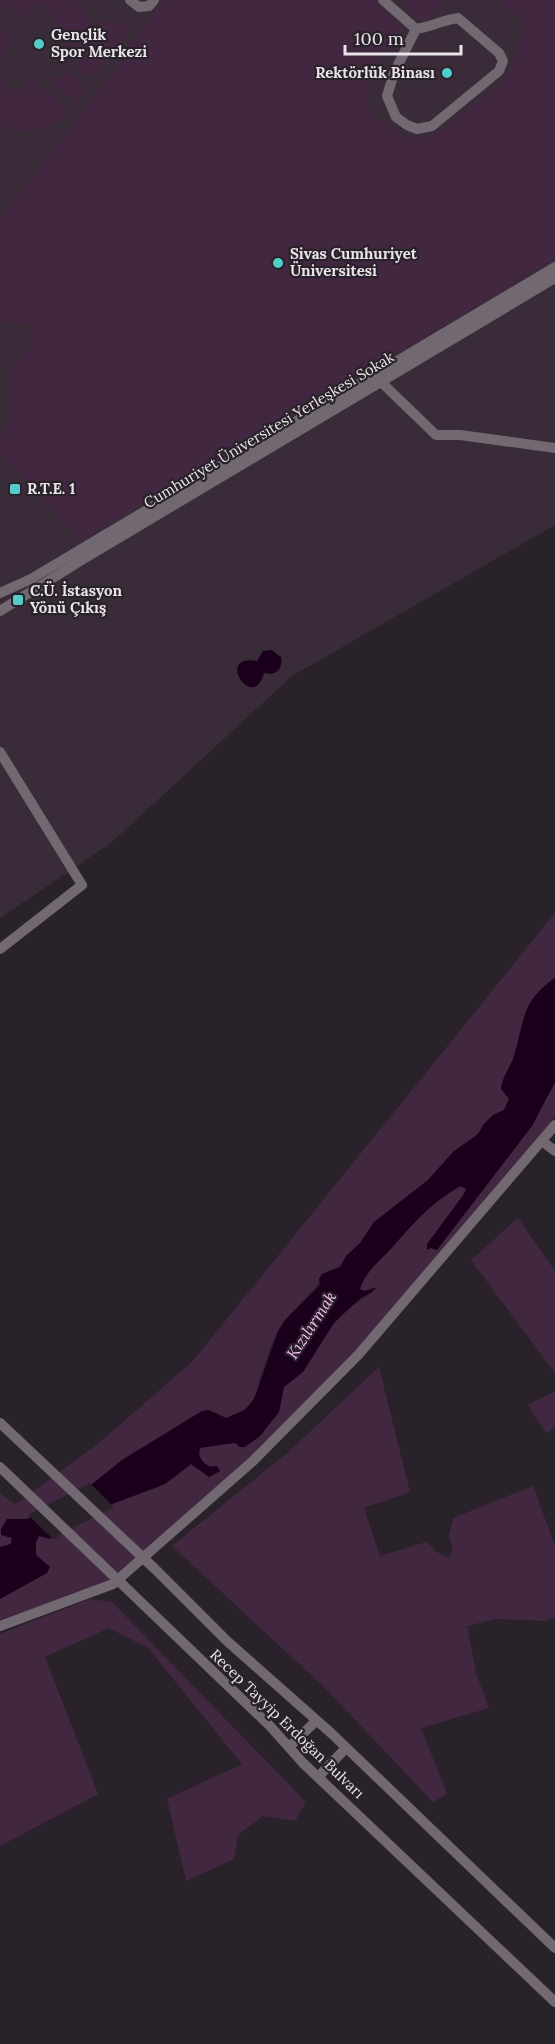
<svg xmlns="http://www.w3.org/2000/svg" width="555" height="2044" font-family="Lora,serif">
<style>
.built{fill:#392c38}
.green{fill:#422741}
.water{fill:#1b001c}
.pier{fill:#2a222a}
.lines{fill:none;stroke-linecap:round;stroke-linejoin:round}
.minor{stroke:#716871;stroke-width:10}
.poi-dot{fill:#53cdca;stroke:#2a222a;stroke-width:2}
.labels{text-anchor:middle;stroke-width:4.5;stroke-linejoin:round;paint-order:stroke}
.poi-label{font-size:15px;font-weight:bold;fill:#e9e4e9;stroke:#2a222a;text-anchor:start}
.street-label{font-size:15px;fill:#e9e4e9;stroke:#2a222a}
.water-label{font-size:16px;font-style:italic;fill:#f9bbf6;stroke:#2a222a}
</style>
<rect width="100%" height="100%" fill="#2a222a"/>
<polygon class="built" points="0,0 555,0 555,525 292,676 111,843 0,918"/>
<g class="green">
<path d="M0 0H73C89 15 105 40 101 63 100 70 94 75 91 79L73 65 77 60 63 49 73 36 49 16 51 13 38 2 23 19 13 11 11 12 0 3Z"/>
<path d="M164 0H372L395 20 402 30V41L393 38C382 59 356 93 373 116 378 121 406 135 414 140L440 131 506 82 525 24 503 3 498 0H555V259L81 540 0 453V440L12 416 10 367 32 346 31 327 27 321 20 325 0 320V219L128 53 125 51C140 34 150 17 164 0Z"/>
<polygon points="401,0 443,0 424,25"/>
<polygon points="102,21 133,26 108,55 105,39 99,22"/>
<polygon points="0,27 15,39 0,60"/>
<polygon points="68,72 86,87 76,103 50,81 56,74 62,79"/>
<path d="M0 79 18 94 31 79 70 111C53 130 24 136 0 125Z"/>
<path d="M555 913V978C519 1003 525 1023 513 1059 509 1069 502 1078 501 1089L509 1098 504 1110 493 1115 484 1124 478 1134 453 1152 428 1180 374 1222 360 1243 346 1256 340 1267 327 1271C314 1294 291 1309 278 1331 270 1346 265 1363 260 1379 257 1388 257 1397 250 1404 244 1411 235 1415 226 1418L209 1410 202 1411 122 1460 91 1485 27 1519H7L12 1538 11 1544 0 1547V1493L15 1505 99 1443 193 1361Z"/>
<path d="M555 1082V1117L538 1138 356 1351 250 1458 110 1580 0 1621V1599L46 1573 49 1567 36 1555V1542L39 1536H54L112 1504 159 1487 174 1478 191 1464 209 1477 210 1467C202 1463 198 1457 200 1448L211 1445 235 1443 240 1447H245L260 1436 279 1412 284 1387 307 1366 313 1355 334 1323 352 1306 372 1292 375 1288 365 1291 359 1289C365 1273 377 1263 388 1252 412 1226 429 1203 461 1186L467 1189 464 1194 435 1235 431 1248 436 1250 553 1088Z"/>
<polygon points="518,1218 555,1271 555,1373 471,1260"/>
<polygon points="379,1367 410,1492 364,1508 380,1556 426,1542 437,1552 449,1558 453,1548 449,1536 453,1518 533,1486 555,1546 555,1617 544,1621 496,1619 467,1626 476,1673 489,1708 421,1728 447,1794 433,1802 325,1688 172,1546 287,1453"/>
<polygon points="555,1391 555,1428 546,1433 528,1405"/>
<polygon points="90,1599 112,1602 306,1802 295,1821 263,1816 238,1835 234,1859 186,1881 167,1799 242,1764 148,1648 109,1628 45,1657 98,1794 0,1846 0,1634"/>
</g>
<g class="water">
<path d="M272 650 281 657C283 669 276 676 264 673 253 714 214 653 257 661L263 651Z"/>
<path d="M555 978V1082L532 1126 437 1250 431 1248 427 1250V1244L464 1194 466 1189 461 1186C431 1202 411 1226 388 1252 377 1263 365 1273 360 1289L365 1291 377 1287 372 1292 361 1298 343 1314 334 1323 303 1372 284 1387 279 1412 260 1436 245 1447H240L235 1443 200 1448 199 1454C202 1463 207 1468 217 1466L220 1471 209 1477 191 1464 165 1484 112 1504 50 1539 39 1536 36 1542V1555L50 1567 47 1573 0 1599V1547L11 1544 12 1538 1 1535V1529L7 1519H27L91 1485 122 1460 202 1411 209 1410 226 1418 245 1410 254 1399 278 1331 285 1320 320 1285 319 1279 322 1274 340 1267 346 1256 360 1243 374 1222 428 1180 453 1152 478 1134 484 1124 493 1115 504 1110 509 1099 501 1089C502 1078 509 1069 513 1059 525 1023 519 1003 555 978Z"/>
</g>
<polygon class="pier" points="90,1483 114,1507 61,1534 54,1540 28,1515"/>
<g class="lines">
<g class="minor">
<polyline points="130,0 139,7 149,6 154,0"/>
<path d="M383 0 416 29C431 27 443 20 458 18L499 53 503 61 499 71 432 126 417 129 407 125 396 117 387 96 394 73 416 29"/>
<polyline points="380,381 436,435 460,435 555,448"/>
<polyline points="0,593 31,579 555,267"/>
<polyline points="0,611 80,561 555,278"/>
<polyline points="0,752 82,885 0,949"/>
<polyline points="542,1141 555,1151"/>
<polyline points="0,1423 155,1569 227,1641 331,1733 555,1948"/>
<polyline points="0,1467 270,1726 303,1763 555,2002"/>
<polyline points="0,1626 113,1584 253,1461 359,1354 555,1125"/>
<polyline points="289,1747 316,1721"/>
<polyline points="318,1777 346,1748"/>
</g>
</g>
<g class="poi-dot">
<circle cx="39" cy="44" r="6"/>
<circle cx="447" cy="73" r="6"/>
<circle cx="278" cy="263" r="6"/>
<rect x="9" y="483" width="12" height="12" rx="3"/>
<rect x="12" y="594" width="12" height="12" rx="3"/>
</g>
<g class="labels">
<g class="poi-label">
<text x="51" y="40">Gençlik<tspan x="51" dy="17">Spor Merkezi</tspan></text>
<text x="435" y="78" text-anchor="end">Rektörlük Binası</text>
<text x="290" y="259">Sivas Cumhuriyet<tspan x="290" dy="17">Üniversitesi</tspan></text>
<text x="27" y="494">R.T.E. 1</text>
<text x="30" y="596">C.Ü. İstasyon<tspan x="30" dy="17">Yönü Çıkış</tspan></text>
</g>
<g class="street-label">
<text transform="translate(269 430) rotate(-31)" y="5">Cumhuriyet Üniversitesi Yerleşkesi Sokak</text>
<text transform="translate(287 1724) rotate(44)" y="5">Recep Tayyip Erdoğan Bulvarı</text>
</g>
<g class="water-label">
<text transform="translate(311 1325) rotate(-57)" y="6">Kızılırmak</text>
</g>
</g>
<path d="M345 45v9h116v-9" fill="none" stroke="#e9e4e9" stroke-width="3"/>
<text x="354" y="45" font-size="18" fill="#e9e4e9" stroke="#2a222a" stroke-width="4.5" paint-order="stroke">100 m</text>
</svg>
